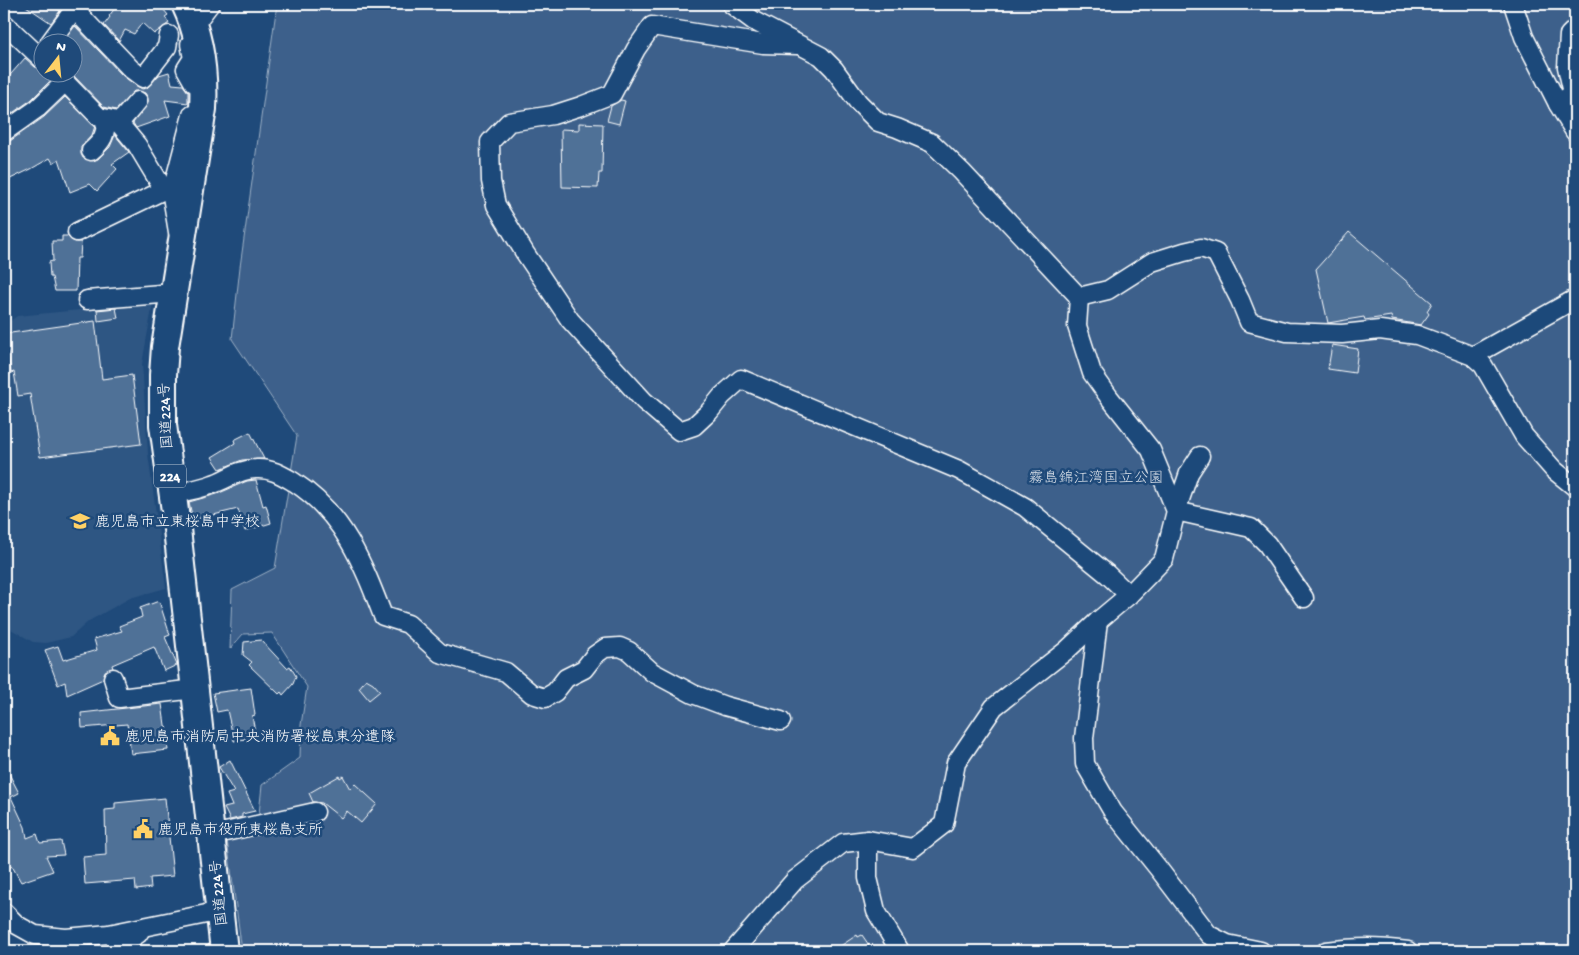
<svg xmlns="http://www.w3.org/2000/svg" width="1579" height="955" font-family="'Gochi Hand','Klee One',sans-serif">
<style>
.built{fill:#2e5683}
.green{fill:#3c618b;stroke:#9eb0c5}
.building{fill:#507197;stroke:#fff}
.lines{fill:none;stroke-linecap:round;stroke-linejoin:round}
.minor-casing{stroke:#fff;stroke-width:21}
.highway-casing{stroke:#fff;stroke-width:30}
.minor{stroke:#1f4a7a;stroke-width:18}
.highway{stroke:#1f4a7a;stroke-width:26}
.labels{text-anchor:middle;stroke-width:5;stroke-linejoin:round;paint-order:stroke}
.shield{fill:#1f4a7a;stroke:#bcc9d7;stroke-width:1}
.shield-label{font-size:14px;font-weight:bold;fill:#fff}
.street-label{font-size:15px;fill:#fff;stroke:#1f4a7a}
.park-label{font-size:15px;fill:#d8dfe8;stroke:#1f4a7a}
.poi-label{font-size:15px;fill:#fff;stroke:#1f4a7a;text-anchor:start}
</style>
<rect width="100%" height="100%" fill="#1f4a7a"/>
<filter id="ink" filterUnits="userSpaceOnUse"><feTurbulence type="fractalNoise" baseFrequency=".02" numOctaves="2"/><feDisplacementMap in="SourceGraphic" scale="10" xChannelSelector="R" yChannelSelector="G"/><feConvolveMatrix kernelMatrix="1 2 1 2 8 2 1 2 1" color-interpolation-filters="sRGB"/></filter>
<g filter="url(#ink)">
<polygon class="built" points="153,303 142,364 148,454 166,588 130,598 89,621 71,637 46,643 33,642 4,625 4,326 17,316"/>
<polygon class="green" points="277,4 1575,4 1575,951 242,951 227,840 257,833 262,785 300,758 301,725 307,687 272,633 243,634 230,649 232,590 275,568 297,436 232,339 240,267"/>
<g class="building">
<polygon points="23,4 51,4 60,11 51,23"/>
<polygon points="118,4 159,4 168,15 165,17 169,23 154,34 142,23 134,34 125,30 119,41 104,25 110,17 109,16"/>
<polygon points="75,26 123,76 137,86 142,89 147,88 159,75 169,72 172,84 183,85 188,92 188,103 165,100 170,116 136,128 133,123 148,103 148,98 145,93 140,91 134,91 116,110 104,107 72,74 72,42 63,42"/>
<polygon points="25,58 35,67 42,69 42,72 46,72 50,81 31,100 4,119 4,82"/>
<polygon points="65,97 95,126 92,135 81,147 81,154 83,158 93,161 98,159 110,147 115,135 129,152 112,164 117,169 97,191 90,184 70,192 59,159 53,163 50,158 31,169 4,182 4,142 10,141 44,117"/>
<polygon points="621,100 625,101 619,124 607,121 611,106"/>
<polygon points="579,123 603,124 602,173 599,173 598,188 562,187 561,129 579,130"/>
<polygon points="1349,232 1432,303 1427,311 1429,314 1421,325 1392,320 1391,316 1365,320 1364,317 1328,323 1316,269"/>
<polygon points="62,236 67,236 71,240 76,242 81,242 80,258 77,258 76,291 55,291 52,277 50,277 49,262 53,261 52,241 62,241"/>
<polygon points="116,308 118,318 98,321 97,310"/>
<polygon points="95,321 102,379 132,375 141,444 40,457 30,394 18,396 14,372 11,373 7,348 4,348 4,334"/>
<polygon points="1332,345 1358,349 1355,373 1328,369"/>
<polygon points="250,432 264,459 242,460 220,469 212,457 235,443 234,440"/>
<polygon points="256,480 263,506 266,505 271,523 245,531 238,509 193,520 189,502 217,494 247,481"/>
<polygon points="159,601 170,635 165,637 177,665 164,671 154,647 112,665 113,668 105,671 103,679 67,695 65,682 58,685 45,650 58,646 63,660 97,650 94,639 122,631 119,626 142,617 140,608"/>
<polygon points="261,640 287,668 290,666 296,676 293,684 283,695 281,692 279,694 249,665 252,662 243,655 244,642"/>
<polygon points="366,679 373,683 380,691 369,700 359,688"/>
<polygon points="251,688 255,715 252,716 256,737 234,741 227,710 217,712 213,693"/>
<polygon points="162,704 165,725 169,733 170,743 167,744 168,750 131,754 127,724 82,728 81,713"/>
<polygon points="230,760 255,811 242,814 242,817 230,820 224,808 232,806 227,794 234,792 219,767"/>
<polygon points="4,764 19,793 11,797 25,827 27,838 37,834 40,843 61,841 64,855 46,856 53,871 21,882 12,866 4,872"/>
<polygon points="339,776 340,778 343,776 350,789 355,784 377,804 361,823 347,811 341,818 322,803 313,802 309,793"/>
<polygon points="165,798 173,876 150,878 151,888 136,890 135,880 85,884 83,857 106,855 105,810 115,809 115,803"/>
<polygon points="857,935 858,937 862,935 873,951 833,951"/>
</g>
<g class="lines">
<defs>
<g id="minor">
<polyline points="731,4 754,21 821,56 834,69 858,102 878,122 897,128 932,143 962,172 1079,297 1077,326 1092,373 1109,397 1151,450 1176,511 1164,559 1129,595 1098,621 1067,650 994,707 956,763 944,824 913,848 868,840 843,843 795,880 733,951"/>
<polyline points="1513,4 1524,37 1558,104 1575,132"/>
<polyline points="74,9 131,69 143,78 167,47 169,35"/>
<polyline points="4,23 42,59"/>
<polyline points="194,25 210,4"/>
<polyline points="50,42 78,4"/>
<polyline points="190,44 193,58 186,69 194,83"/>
<polyline points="797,45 763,44 652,26 636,49 612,94 581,106 553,115 509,122 490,142 491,181 496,205 525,253 570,320 644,401 679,431 694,426 709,412 722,396 741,379 959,470 1025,507 1107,574 1129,595"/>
<polyline points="65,82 99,117 117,121 137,145 161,185 172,196 178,232"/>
<polyline points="1558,104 1573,93 1567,67 1569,35 1575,29"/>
<polyline points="119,123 138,101"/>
<polyline points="4,132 38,108 65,82 56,72"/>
<path d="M91 151C103 141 106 134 106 119"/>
<polyline points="171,195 192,115"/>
<polyline points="77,232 166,189"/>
<polyline points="1079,297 1108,290 1152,262 1184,252 1201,248 1216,253 1240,300 1249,322 1287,332 1342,334 1380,330 1417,335 1473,356 1483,365 1524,436 1554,470 1575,487"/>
<polyline points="87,300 173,293"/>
<polyline points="1473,356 1575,299"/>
<polyline points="1200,456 1189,473 1176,511 1251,528 1267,544 1304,598"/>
<path d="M172 495C186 491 200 489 213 484 227 479 240 469 256 469 271 468 282 475 294 482 344 514 363 564 383 616L408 624 440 653 506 672 532 694 545 698 555 692 566 678 584 669 595 655 605 648 620 647 629 651 652 672 693 694 725 706 781 721"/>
<polyline points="1098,621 1084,738 1085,764 1113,812 1158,868 1209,935 1227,944 1261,951"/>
<polyline points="113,678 119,698 195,689"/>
<polyline points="212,835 315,812"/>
<polyline points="868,840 868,878 876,911 900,951"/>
<polyline points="4,912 17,925 35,935 66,938 109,934 221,911"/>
<polyline points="112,951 138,934 141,929"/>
<path d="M1326 951C1357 947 1378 947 1408 951"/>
</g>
<path id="highway" d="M185 4C201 38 205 72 203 109L165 347 163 375V425L175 511 224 951"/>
</defs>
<use href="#minor" class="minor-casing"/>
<use href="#highway" class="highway-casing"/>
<use href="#minor" class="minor"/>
<use href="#highway" class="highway"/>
</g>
</g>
<defs>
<symbol id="school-bare" viewBox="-9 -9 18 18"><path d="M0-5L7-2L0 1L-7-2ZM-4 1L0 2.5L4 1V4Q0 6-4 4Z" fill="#ffd166" stroke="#1f4a7a" stroke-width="2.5" paint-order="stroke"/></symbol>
<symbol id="civic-bare" viewBox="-9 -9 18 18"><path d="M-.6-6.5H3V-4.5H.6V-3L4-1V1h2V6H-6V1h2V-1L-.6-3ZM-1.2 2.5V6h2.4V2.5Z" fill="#ffd166" stroke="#1f4a7a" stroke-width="2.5" paint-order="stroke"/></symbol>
</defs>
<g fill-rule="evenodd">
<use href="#school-bare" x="66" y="507" width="28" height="28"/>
<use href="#civic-bare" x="96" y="722" width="28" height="28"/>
<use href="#civic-bare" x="129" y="815" width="28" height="28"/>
</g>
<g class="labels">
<rect class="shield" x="154" y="464.5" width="32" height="23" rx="4"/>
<g class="shield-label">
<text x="170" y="481">224</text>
</g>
<g class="street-label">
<text transform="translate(165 416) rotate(-93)" y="5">国道224号</text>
<text transform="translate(218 893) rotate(-96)" y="5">国道224号</text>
</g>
<g class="park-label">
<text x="1096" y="482">霧島錦江湾国立公園</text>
</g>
<g class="poi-label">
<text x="95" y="526">鹿児島市立東桜島中学校</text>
<text x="125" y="741">鹿児島市消防局中央消防署桜島東分遣隊</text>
<text x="158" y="834">鹿児島市役所東桜島支所</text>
</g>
</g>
<rect width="1579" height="955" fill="none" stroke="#1f4a7a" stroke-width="20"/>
<rect x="10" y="10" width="1559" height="935" fill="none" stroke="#fff" stroke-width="2" filter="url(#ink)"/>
<g transform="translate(58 58) rotate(16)"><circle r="24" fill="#1f4a7a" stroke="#7992af"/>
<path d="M0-4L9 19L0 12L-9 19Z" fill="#ffd166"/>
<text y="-8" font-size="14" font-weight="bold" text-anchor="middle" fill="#ffffff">N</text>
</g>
</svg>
